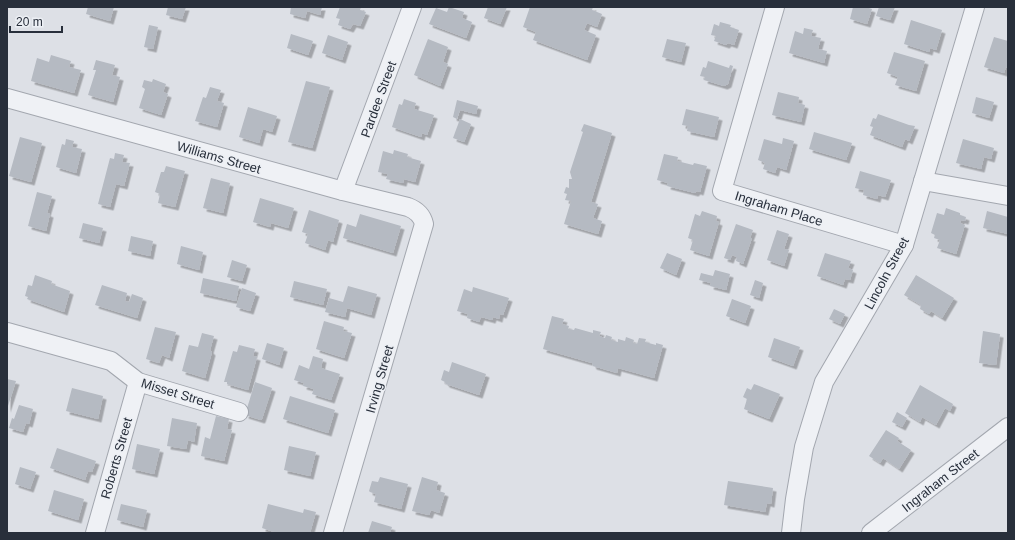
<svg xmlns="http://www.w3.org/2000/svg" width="1015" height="540" font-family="Arial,sans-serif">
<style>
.building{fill:#b5bac2;filter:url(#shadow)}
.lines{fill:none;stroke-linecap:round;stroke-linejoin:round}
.minor-casing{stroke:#a3a7af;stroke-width:20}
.minor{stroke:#eff1f5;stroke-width:18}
.labels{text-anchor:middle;stroke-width:3;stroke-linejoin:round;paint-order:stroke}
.street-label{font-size:13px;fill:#282f3b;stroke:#eceff4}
</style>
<defs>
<filter id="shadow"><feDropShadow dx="3.5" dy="3.5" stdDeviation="0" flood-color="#0004"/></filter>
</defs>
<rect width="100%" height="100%" fill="#dde0e6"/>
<g class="building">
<polygon points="88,7 114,7 110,21 86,14"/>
<polygon points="168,7 186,7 182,19 166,15"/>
<polygon points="291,7 322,7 320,15 307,11 305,18 290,14"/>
<polygon points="340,7 361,7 360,10 366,12 360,26 353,24 350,29 338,25 340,19 336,18"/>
<polygon points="449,7 464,12 462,18 472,22 466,38 429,24 436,8 447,12"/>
<polygon points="488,7 507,7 500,24 484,18"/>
<polygon points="530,7 593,7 592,10 602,14 597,27 587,23 584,30 596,35 587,60 533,40 536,32 523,27"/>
<polygon points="853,7 866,7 872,9 867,24 850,19"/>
<polygon points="879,7 895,7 890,20 876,16"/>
<polygon points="911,20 942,30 936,50 930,48 929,52 904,44"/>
<polygon points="720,22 731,25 730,27 739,30 734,45 728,43 726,45 714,41 716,36 711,35 714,24 719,26"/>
<polygon points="149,25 158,27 153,49 144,47"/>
<polygon points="804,28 813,30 811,36 821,38 818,49 827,51 824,63 789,53 795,31 803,34"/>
<polygon points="291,34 313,41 308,55 287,48"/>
<polygon points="328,35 348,42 342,60 322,53"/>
<polygon points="994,37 1008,41 1008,68 1006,67 1004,73 984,67"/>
<polygon points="428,39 448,47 443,62 448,64 440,86 414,75"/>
<polygon points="667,39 686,43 681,62 662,57"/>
<polygon points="894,52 925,61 916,91 895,85 898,77 887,73"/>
<polygon points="51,55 71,61 69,67 81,70 74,93 31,81 37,58 49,62"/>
<polygon points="96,60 115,65 112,75 120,77 113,102 88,95 96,70 93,70"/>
<polygon points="708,61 729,68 730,65 733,66 728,84 724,86 704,80 705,77 700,76 703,67 706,68"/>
<polygon points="153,79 166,84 163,92 168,94 161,115 139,108 145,89 142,87 144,80 152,82"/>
<polygon points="306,81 330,87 312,148 288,142"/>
<polygon points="210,87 221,90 217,101 224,103 217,127 195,121 203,97 206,98"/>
<polygon points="778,92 799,97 798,103 805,105 801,122 772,115"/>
<polygon points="976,97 994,102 989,118 972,113"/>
<polygon points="404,99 416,103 414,109 434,115 427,135 422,133 421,137 392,127 399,104 402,105"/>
<polygon points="457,100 478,106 476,114 460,110 457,119 453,117"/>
<polygon points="248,107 277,116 272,132 263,129 259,143 239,137"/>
<polygon points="686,109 719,117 714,137 687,131 688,126 682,125"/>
<polygon points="878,114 909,125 915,126 909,141 905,139 902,147 870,135 873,127 870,126 873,118 876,119"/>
<polygon points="460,119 471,124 464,142 453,138"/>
<polygon points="584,124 612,133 591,202 598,204 593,218 602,221 598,234 564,224 571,201 565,200 567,194 564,193 566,187 569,188 569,179 572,179 570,172 583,132 581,131"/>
<polygon points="814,132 852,143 846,160 809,149"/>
<polygon points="20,137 42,143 31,182 9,176"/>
<polygon points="783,138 794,141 786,170 777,167 775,173 763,169 765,163 758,160 764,139 782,144"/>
<polygon points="66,139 74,141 72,147 82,149 76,173 56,167 62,144 65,145"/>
<polygon points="963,139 994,148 991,159 984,157 981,169 956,163"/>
<polygon points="394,150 408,154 407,157 421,161 415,182 404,179 403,183 386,179 388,174 378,172 383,151 393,154"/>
<polygon points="115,153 124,155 122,162 130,163 124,186 116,184 110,207 98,204 110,158 114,159"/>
<polygon points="664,154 678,157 677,161 693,165 694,163 707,166 700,192 697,191 695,193 667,186 668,183 657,180"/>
<polygon points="166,166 185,171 175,207 158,203 160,194 155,192 161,172 164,172"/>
<polygon points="860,171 891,180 885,197 878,195 877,199 863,195 864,190 855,188"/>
<polygon points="211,178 230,183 223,213 203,208"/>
<polygon points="37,192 52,196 47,213 50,214 46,231 28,226"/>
<polygon points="260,198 294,208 288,228 271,223 270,227 253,222"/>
<polygon points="946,208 960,213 960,215 966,217 965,221 961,220 960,223 965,225 956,254 937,248 940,240 934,238 935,235 931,233 937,213 944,215"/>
<polygon points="309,210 339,220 333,242 328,240 325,250 305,243 308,234 302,232"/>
<polygon points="702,211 717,216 716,221 719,222 709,256 690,250 693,240 688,238 695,214 700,216"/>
<polygon points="987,211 1008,217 1008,234 983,228"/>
<polygon points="360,214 401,226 393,253 343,238 347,224 356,227"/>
<polygon points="83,223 103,228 99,243 79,238"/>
<polygon points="736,224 753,230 750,238 752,238 743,264 736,261 737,257 732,255 730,260 724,258"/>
<polygon points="777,230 789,234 784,249 789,250 784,266 767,260"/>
<polygon points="131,236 153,241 150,256 128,251"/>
<polygon points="181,246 203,252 199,270 177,264"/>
<polygon points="667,253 682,259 676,275 660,268"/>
<polygon points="825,253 851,261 848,268 853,270 850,280 845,279 843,285 817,276"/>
<polygon points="232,260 247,265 242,281 227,277"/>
<polygon points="715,270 730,274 726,290 710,286 711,283 699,280 701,273 713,276"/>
<polygon points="35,275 52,281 51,284 70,291 64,312 27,299 28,297 25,296 28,285 32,286"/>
<polygon points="916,275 954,298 942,318 931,311 929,314 920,309 921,305 904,295"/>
<polygon points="203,278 239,286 236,301 200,293"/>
<polygon points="755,280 763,283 759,298 750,295"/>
<polygon points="294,281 327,289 323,305 290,297"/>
<polygon points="102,285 127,293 125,301 129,302 132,294 143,298 137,318 95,305"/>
<polygon points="348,286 377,294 371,315 347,308 345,317 325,312 329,298 343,302"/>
<polygon points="473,287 509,298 503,315 500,314 499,319 493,317 492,320 481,317 479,322 467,318 468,314 457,311 464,289 472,292"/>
<polygon points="242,288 256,293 250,311 236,307"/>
<polygon points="732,299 751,306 745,323 726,316"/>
<polygon points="834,309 845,314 840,324 829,319"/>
<polygon points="552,316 564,319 562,324 569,326 568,329 574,330 575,328 593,333 593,330 601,332 599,336 605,338 606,335 612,337 611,340 618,342 618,339 625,341 626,337 634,340 633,343 637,344 639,338 646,339 645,342 656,345 656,343 663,345 654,378 618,368 617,373 593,366 592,363 543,349"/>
<polygon points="324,321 344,327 343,331 352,333 344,358 316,349"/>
<polygon points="155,327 176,332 169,358 162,355 159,363 146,359"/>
<polygon points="983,331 1000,334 996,365 979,363"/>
<polygon points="202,333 214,336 210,350 212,352 205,378 182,371 189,345 198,347"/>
<polygon points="774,338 800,347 793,366 768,357"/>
<polygon points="267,343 284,348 279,365 262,359"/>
<polygon points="239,345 255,349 253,356 257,357 248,390 227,384 227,382 224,382 233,351 237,352"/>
<polygon points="313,356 323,359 321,368 340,374 331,400 312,394 314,389 303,386 304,383 294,380 299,365 309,369"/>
<polygon points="452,362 486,374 479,395 446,384 445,382 441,380 444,370 449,372"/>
<polygon points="7,379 16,381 7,409"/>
<polygon points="255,382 272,388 262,419 261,420 245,415"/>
<polygon points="754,384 780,394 769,419 744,409 747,399 743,397 747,388 751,390"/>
<polygon points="920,385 953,404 950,411 945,408 936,425 922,417 920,422 905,413"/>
<polygon points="72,388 103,396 98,419 66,411"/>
<polygon points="290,396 335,410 328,433 283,419"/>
<polygon points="19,405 33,409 29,424 26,423 23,432 9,428 12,418 14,419"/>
<polygon points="897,412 907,418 902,427 892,422"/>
<polygon points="216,416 229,419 227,429 232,430 224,461 201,456 205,437 210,439"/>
<polygon points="172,418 197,423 194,442 188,440 186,449 167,446"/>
<polygon points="886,430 899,438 897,441 911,450 899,469 883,458 880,463 869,456"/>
<polygon points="137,444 160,449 154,474 132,469"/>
<polygon points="289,446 316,452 310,476 284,470"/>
<polygon points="57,448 96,461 92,472 88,471 85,480 50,468"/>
<polygon points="20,467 36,472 30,489 15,484"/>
<polygon points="380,477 408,484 401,509 374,502 376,494 370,492 369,491 372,481 378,482"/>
<polygon points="422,477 438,482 436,490 445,493 439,513 431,510 429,515 412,511"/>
<polygon points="728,481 773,488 771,504 767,503 765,512 724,505"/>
<polygon points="54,490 84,499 78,520 48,511"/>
<polygon points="121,504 147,510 143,527 117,520"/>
<polygon points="268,504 303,513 304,509 316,512 310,533 274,533 274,532 262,528"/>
<polygon points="372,521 392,527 390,533 368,533"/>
</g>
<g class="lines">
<defs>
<g id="minor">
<polyline points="775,7 722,191 904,245"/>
<path d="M7 98 343 191 408 207C416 210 422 215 424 224L333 533"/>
<polyline points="923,181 1008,196"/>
<polyline points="343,191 412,7"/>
<polyline points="7,332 111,361 138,382 239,412"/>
<polyline points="95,533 138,382"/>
<polyline points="791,533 795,499 804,447 824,382 904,245 975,7"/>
<polyline points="871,533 1008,427"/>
</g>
</defs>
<use href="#minor" class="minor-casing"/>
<use href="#minor" class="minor"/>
</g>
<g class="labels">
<g class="street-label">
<text transform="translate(378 99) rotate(-70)" y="5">Pardee Street</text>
<text transform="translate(219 157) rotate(16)" y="5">Williams Street</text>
<text transform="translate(779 208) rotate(17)" y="5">Ingraham Place</text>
<text transform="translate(886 273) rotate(-62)" y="5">Lincoln Street</text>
<text transform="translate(379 379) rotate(-74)" y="5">Irving Street</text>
<text transform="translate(178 393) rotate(17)" y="5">Misset Street</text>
<text transform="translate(116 458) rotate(-74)" y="5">Roberts Street</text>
<text transform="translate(940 480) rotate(-38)" y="5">Ingraham Street</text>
</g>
</g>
<rect width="1015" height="540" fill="none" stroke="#282f3b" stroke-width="16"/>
<path d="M10 26v6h52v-6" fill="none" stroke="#282f3b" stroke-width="2"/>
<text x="16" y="26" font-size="12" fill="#282f3b" stroke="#eceff4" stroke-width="3" paint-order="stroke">20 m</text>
</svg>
